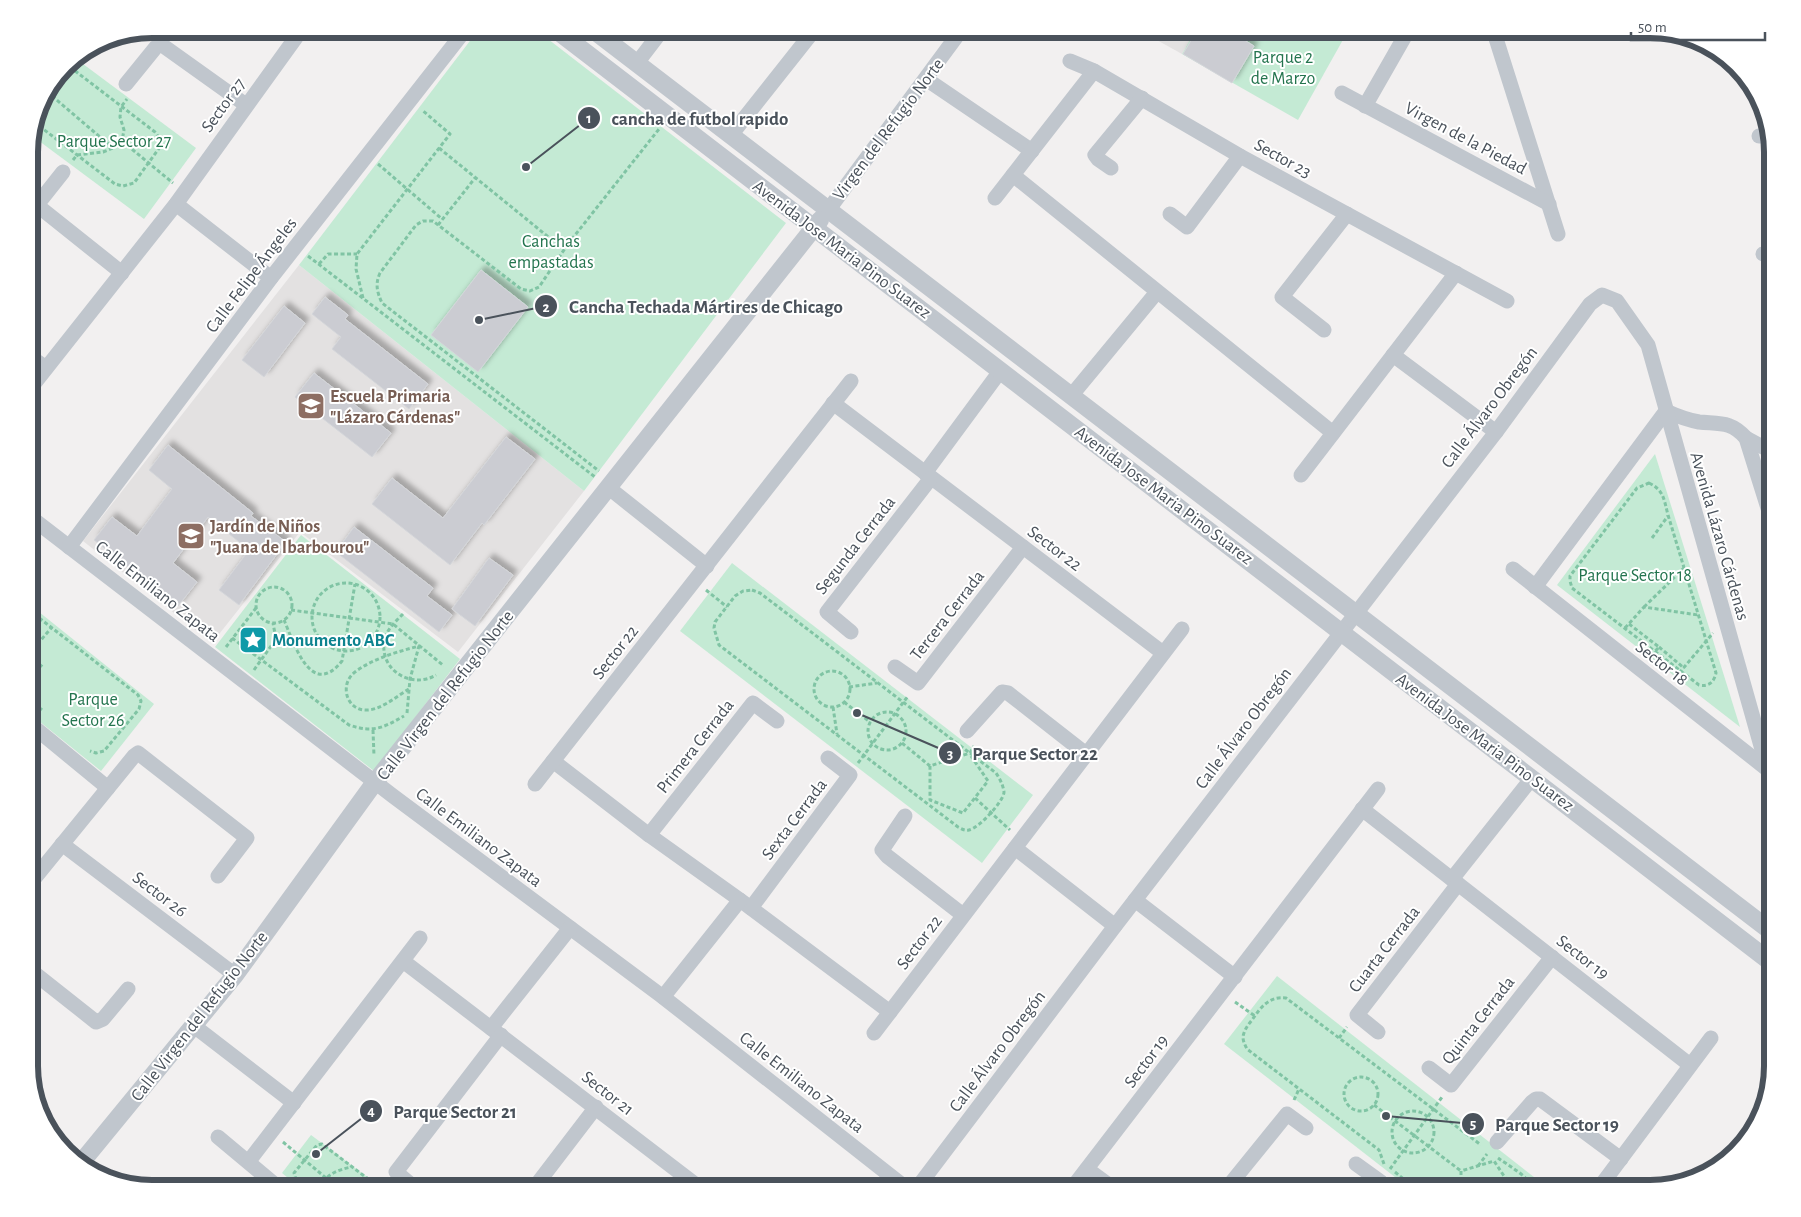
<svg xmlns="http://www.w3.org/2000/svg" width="1801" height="1217" font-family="'Alegreya Sans',sans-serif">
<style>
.education{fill:#e3e1e1}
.green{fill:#c4ead4}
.building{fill:#cbccd2;stroke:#d4d6da;filter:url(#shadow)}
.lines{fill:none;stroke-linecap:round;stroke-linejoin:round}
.path{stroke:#80c4a4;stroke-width:3;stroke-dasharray:4 2.5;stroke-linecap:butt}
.minor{stroke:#c0c6cd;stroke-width:15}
.tertiary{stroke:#c0c6cd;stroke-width:18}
.labels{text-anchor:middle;stroke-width:4;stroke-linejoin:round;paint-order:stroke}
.park-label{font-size:18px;fill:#23744e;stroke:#fff}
.street-label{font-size:18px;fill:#4a525b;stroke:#fff}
.education-label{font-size:18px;font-weight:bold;fill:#785e54;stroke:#fff;text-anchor:start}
.culture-label{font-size:18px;font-weight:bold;fill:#0d838f;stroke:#fff;text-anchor:start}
.rim{fill:none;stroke:#4a525b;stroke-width:6}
.leader{fill:none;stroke:#4a525b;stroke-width:2}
.callout-dot{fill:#4a525b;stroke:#fff;stroke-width:2}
.mark-label{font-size:15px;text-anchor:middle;font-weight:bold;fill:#fff}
.callout-label{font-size:19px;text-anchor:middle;font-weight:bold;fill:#4a525b;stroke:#fff;stroke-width:4;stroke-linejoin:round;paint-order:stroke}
</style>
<defs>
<filter id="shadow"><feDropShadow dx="4.5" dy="-4.5" stdDeviation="2.5" flood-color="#0004"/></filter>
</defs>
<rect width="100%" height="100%" fill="#f2f0f0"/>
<g class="education">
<polygon points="1137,29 1196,29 1182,54"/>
<polygon points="299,265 584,491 458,652 300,532 212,643 83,541"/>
</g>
<g class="green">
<polygon points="479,29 535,29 786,223 584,491 299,265"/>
<polygon points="1196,29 1349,29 1298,120 1182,54"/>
<polygon points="75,58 196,148 144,219 31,135 38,104 65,65"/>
<polygon points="1655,454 1740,727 1557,585"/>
<polygon points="301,535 460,659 374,771 215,647"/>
<polygon points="732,563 1033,795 982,863 680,631"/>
<polygon points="29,604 154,704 101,771 29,713"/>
<polygon points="1277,976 1548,1188 1409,1188 1224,1044"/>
<polygon points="311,1135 382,1188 300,1188 282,1173"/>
</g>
<g class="building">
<polygon points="1198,29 1240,29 1236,35 1254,46 1232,83 1183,54"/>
<polygon points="481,270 528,307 478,372 431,335"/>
<polygon points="325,297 348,315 345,319 428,384 409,409 332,349 341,337 312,314"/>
<polygon points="284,306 305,323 264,377 242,360"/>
<polygon points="314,373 391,433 372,457 295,397"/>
<polygon points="506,437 535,459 484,525 482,523 450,565 372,504 392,478 443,518"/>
<polygon points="168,445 253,513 251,516 286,542 239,605 219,590 249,550 208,517 173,563 197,582 178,606 94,540 112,517 137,536 172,489 149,470"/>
<polygon points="354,527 433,588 427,596 452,615 439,632 336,552"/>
<polygon points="489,558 513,575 475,626 452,609"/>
</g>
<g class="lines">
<g class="path">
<polyline points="1335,36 1337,29"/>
<polyline points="52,96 113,148"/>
<path d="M41 100C53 98 59 89 56 77"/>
<polyline points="34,122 115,184 123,186 134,183 160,147 160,139 155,132 66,64"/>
<polyline points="122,141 173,183"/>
<polyline points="439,148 557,244 568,244 659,129"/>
<polyline points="73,160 77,155 103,152 113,148 122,141 124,130 120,117 121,107 127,99"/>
<polyline points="378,164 442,219"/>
<polyline points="438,225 475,178"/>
<path d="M568 244 539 287 530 291 521 289 433 221H423L416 225 380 273C375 284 377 292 382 303L599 471"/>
<polyline points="308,256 595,477"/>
<polyline points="319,264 328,254 357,254"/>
<polyline points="363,298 356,269 357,254 450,134 422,110"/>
<path d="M1649 483C1664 490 1664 500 1668 515L1716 673C1714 682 1709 687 1699 685L1572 588 1570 581V576L1637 488Z"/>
<polyline points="1652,538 1668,516"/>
<circle cx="346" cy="617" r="34"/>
<circle cx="274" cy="605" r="18"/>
<polyline points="706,590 727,607"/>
<path d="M752 590 760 593 996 773C1000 779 1003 785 1004 792 1004 801 979 828 969 830 965 831 962 829 958 827L719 645 714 628 715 622 735 596 743 591Z"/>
<polyline points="1644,607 1684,568"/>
<polyline points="29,610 138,695 141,701 139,709 104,751 96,753 90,751"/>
<polyline points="291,610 393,624 444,666"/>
<path d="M403 614C395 622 385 631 384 643 381 672 413 689 436 675"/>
<path d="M284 620C294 643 311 700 342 661L355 584"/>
<polyline points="1629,624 1659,647 1649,658"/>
<polyline points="1625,628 1644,607 1698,615"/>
<path d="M232 638 349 725C373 733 383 728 404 716"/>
<polyline points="226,647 256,608"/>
<polyline points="1659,647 1684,668"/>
<polyline points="29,654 52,627"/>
<polyline points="29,656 44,668"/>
<polyline points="254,670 276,639 273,623"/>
<circle cx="832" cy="689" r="18"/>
<polyline points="1675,678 1713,633"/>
<polyline points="849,687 877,683"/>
<polyline points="29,699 42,710"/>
<polyline points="844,702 870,722"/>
<polyline points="833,707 837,734"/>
<circle cx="887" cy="731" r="19"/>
<path d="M407 713 410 679 419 646C397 652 374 658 355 672 339 684 346 711 367 710 381 710 397 696 409 689"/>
<polyline points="373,730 374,756"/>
<polyline points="902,743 930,766"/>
<polyline points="971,756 988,781 963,813 930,800 930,766 970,753 974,746"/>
<polyline points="858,763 908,696"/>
<polyline points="975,798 1010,830"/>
<polyline points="1235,1002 1255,1016"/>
<polyline points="1339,1038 1347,1027"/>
<circle cx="1361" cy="1094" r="17"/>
<polyline points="1294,1100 1299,1089"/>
<polyline points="1374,1105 1461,1171"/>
<circle cx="1413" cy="1132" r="21"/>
<polyline points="283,1142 338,1188"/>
<path d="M1498 1158C1509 1166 1528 1176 1533 1188"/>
<path d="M1384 1164 1379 1150 1247 1049C1245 1045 1243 1041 1243 1037 1244 1030 1248 1025 1252 1020 1261 1007 1269 996 1286 998L1481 1145"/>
<polyline points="1478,1166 1487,1154"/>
<polyline points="1390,1169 1442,1097"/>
<polyline points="1395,1172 1412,1186 1428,1188"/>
<polyline points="307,1188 296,1179 294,1173 317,1145 322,1144 380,1188"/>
<path d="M320 1188C325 1175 337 1170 351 1167"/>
<polyline points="1461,1188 1461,1171 1494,1161 1512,1188"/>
</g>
<g class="minor">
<polyline points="1493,29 1558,234"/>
<polyline points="1070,61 1094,71 1240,156 1507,301"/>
<polyline points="637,63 663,29"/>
<polyline points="926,79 1032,151"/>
<polyline points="126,84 156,47 162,45 246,105"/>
<polyline points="1342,93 1549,204"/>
<polyline points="1365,106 1409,29"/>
<polyline points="731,135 815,29"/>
<polyline points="1759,136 1769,136"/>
<polyline points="1111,168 1098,159 1095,155 1142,98"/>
<polyline points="63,172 40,201 38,206 122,273"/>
<polyline points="1013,175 1333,433"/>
<polyline points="995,198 1094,71"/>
<polyline points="176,204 271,278"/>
<polyline points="829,209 962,29"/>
<polyline points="1170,214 1187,227 1240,156"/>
<polyline points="1763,254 1772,253"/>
<polyline points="1324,330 1282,297 1347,214"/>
<polyline points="1393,355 1496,432"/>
<polyline points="29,356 46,368"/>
<polyline points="29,390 176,204 302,29"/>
<polyline points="1071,396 1157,292"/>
<polyline points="833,403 1163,653"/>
<path d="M1666 411C1677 416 1688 420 1699 422 1720 424 1731 421 1746 438L1772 521"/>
<polyline points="1746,438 1772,452"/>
<polyline points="925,473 1001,370"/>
<polyline points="1301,475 1456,273"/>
<polyline points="609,488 707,566"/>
<polyline points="29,516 393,796 663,997 906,1188"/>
<polyline points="69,547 271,278 466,29"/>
<polyline points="1513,569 1767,769"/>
<polyline points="1535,587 1666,411"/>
<polyline points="851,632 827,612 931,478"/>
<polyline points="895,667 918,683 1023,547"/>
<polyline points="29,723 108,788"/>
<polyline points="967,731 1002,692 1008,693 1086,754"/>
<polyline points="553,761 649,835 740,900 890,1012"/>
<polyline points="535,784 851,381"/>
<polyline points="1362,809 1690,1065"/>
<polyline points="905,816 882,850 887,856 963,915"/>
<polyline points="649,835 753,703 777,721"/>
<polyline points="62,844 235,975"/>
<polyline points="1015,848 1115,926"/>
<polyline points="1452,879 1532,778"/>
<polyline points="29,885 134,756 138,753 247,838 218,876"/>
<polyline points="1135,900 1235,977"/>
<polyline points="751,908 850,775 828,758"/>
<polyline points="403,961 700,1188"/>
<polyline points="29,969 96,1022 103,1019 128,989"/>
<polyline points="663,997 740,900"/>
<polyline points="194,1026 294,1103"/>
<polyline points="491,1028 570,928"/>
<polyline points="1378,1032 1357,1015 1458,884"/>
<polyline points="874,1033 1182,629"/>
<polyline points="1429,1068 1451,1085 1552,957"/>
<polyline points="218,1137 279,1188"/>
<polyline points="1497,1142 1532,1102 1536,1099 1540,1099 1621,1159"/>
<polyline points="249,1161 420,938"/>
<polyline points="1356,1164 1381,1182 1376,1188"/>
<polyline points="1087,1169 1113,1188"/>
<polyline points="415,1188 396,1172 501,1035"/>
<polyline points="534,1188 596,1107"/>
<polyline points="917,1188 1115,926 1496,432 1590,304 1602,295 1617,301 1648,345 1772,785"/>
<polyline points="1072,1188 1378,789"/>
<polyline points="1227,1188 1287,1114 1306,1128"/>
<polyline points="1599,1188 1711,1038"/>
</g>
<g class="tertiary">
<polyline points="555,29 1772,963"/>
<polyline points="592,29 1772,932"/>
<polyline points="80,1164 235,975 375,782 820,220"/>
</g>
</g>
<defs>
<symbol id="school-square" viewBox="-11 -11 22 22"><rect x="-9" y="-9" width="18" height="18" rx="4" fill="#8d6e63" stroke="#fff"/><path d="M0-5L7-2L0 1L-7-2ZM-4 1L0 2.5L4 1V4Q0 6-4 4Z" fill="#fff"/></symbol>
<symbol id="sight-square" viewBox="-11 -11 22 22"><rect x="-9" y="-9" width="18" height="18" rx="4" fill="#0f9aa8" stroke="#fff"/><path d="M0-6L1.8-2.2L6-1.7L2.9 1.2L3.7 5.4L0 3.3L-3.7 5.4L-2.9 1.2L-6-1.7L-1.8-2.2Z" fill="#fff"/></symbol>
</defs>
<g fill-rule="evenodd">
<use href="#school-square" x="295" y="390" width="32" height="32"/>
<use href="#school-square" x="175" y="520" width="32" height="32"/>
<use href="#sight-square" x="237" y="624" width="32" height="32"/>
</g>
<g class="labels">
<g class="park-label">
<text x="1283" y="63">Parque 2<tspan x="1283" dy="21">de Marzo</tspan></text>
<text x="114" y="147">Parque Sector 27</text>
<text x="551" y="247">Canchas<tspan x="551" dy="21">empastadas</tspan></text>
<text x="1635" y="581">Parque Sector 18</text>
<text x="93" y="705">Parque<tspan x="93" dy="21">Sector 26</tspan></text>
</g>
<g class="street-label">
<text transform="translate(223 105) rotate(-54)" y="6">Sector 27</text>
<text transform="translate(888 129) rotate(-53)" y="6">Virgen del Refugio Norte</text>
<text transform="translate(1466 138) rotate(28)" y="6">Virgen de la Piedad</text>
<text transform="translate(1283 158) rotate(29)" y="6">Sector 23</text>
<text transform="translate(842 249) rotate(37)" y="6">Avenida Jose Maria Pino Suarez</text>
<text transform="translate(251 275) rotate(-53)" y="6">Calle Felipe Ángeles</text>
<text transform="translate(1489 407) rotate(-53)" y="6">Calle Álvaro Obregón</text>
<text transform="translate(1164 495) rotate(37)" y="6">Avenida Jose Maria Pino Suarez</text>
<text transform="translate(1720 536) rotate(74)" y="6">Avenida Lázaro Cárdenas</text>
<text transform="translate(855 545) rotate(-52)" y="6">Segunda Cerrada</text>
<text transform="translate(1055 548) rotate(37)" y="6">Sector 22</text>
<text transform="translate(158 591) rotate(38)" y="6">Calle Emiliano Zapata</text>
<text transform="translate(947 615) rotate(-52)" y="6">Tercera Cerrada</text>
<text transform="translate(615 652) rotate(-52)" y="6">Sector 22</text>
<text transform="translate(1662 663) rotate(38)" y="6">Sector 18</text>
<text transform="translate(445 695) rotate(-52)" y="6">Calle Virgen del Refugio Norte</text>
<text transform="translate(1243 728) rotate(-53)" y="6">Calle Álvaro Obregón</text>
<text transform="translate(1485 742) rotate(37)" y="6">Avenida Jose Maria Pino Suarez</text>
<text transform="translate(695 746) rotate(-52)" y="6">Primera Cerrada</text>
<text transform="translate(794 819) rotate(-53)" y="6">Sexta Cerrada</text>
<text transform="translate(479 837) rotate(37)" y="6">Calle Emiliano Zapata</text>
<text transform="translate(160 894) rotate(37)" y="6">Sector 26</text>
<text transform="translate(919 942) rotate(-53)" y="6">Sector 22</text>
<text transform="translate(1384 949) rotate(-52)" y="6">Cuarta Cerrada</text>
<text transform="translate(1583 957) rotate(38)" y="6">Sector 19</text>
<text transform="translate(199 1016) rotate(-52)" y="6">Calle Virgen del Refugio Norte</text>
<text transform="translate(1478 1020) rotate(-52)" y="6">Quinta Cerrada</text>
<text transform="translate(997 1051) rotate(-53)" y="6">Calle Álvaro Obregón</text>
<text transform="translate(1146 1061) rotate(-53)" y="6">Sector 19</text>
<text transform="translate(802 1082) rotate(38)" y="6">Calle Emiliano Zapata</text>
<text transform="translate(608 1093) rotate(38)" y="6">Sector 21</text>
</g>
<g class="education-label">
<text x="330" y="402">Escuela Primaria<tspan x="330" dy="21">"Lázaro Cárdenas"</tspan></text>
<text x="210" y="532">Jardín de Niños<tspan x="210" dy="21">"Juana de Ibarbourou"</tspan></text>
</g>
<g class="culture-label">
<text x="272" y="646">Monumento ABC</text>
</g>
</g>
<path d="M0 0H1801V1217H0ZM152 38H1650A114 114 0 0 1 1764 152V1066A114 114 0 0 1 1650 1180H152A114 114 0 0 1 38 1066V152A114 114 0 0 1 152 38Z" fill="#fff" fill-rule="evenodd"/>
<path class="rim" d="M152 38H1650A114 114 0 0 1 1764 152V1066A114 114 0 0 1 1650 1180H152A114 114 0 0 1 38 1066V152A114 114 0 0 1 152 38Z"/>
<path class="leader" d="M526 167L589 118M479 320L546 306M857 713L950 753M316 1154L371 1111M1386 1116L1473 1124"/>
<g class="callout-dot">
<circle cx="526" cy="167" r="5"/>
<circle cx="479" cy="320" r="5"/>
<circle cx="857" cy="713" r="5"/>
<circle cx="316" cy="1154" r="5"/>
<circle cx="1386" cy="1116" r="5"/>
<circle cx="589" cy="118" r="12"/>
<circle cx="546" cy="306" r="12"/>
<circle cx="950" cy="753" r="12"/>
<circle cx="371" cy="1111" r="12"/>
<circle cx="1473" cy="1124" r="12"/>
</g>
<g class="mark-label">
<text x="589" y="123">1</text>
<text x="546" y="312">2</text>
<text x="950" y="759">3</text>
<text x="371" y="1116">4</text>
<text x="1473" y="1129">5</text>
</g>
<g class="callout-label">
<text x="700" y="125">cancha de futbol rapido</text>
<text x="706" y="313">Cancha Techada Mártires de Chicago</text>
<text x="1035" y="760">Parque Sector 22</text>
<text x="455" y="1118">Parque Sector 21</text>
<text x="1557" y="1131">Parque Sector 19</text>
</g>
<path d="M1631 32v8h134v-8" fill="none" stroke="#4a525b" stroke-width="2.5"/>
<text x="1638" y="32" font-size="15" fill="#4a525b" stroke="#ffffff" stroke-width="4" paint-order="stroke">50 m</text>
</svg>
